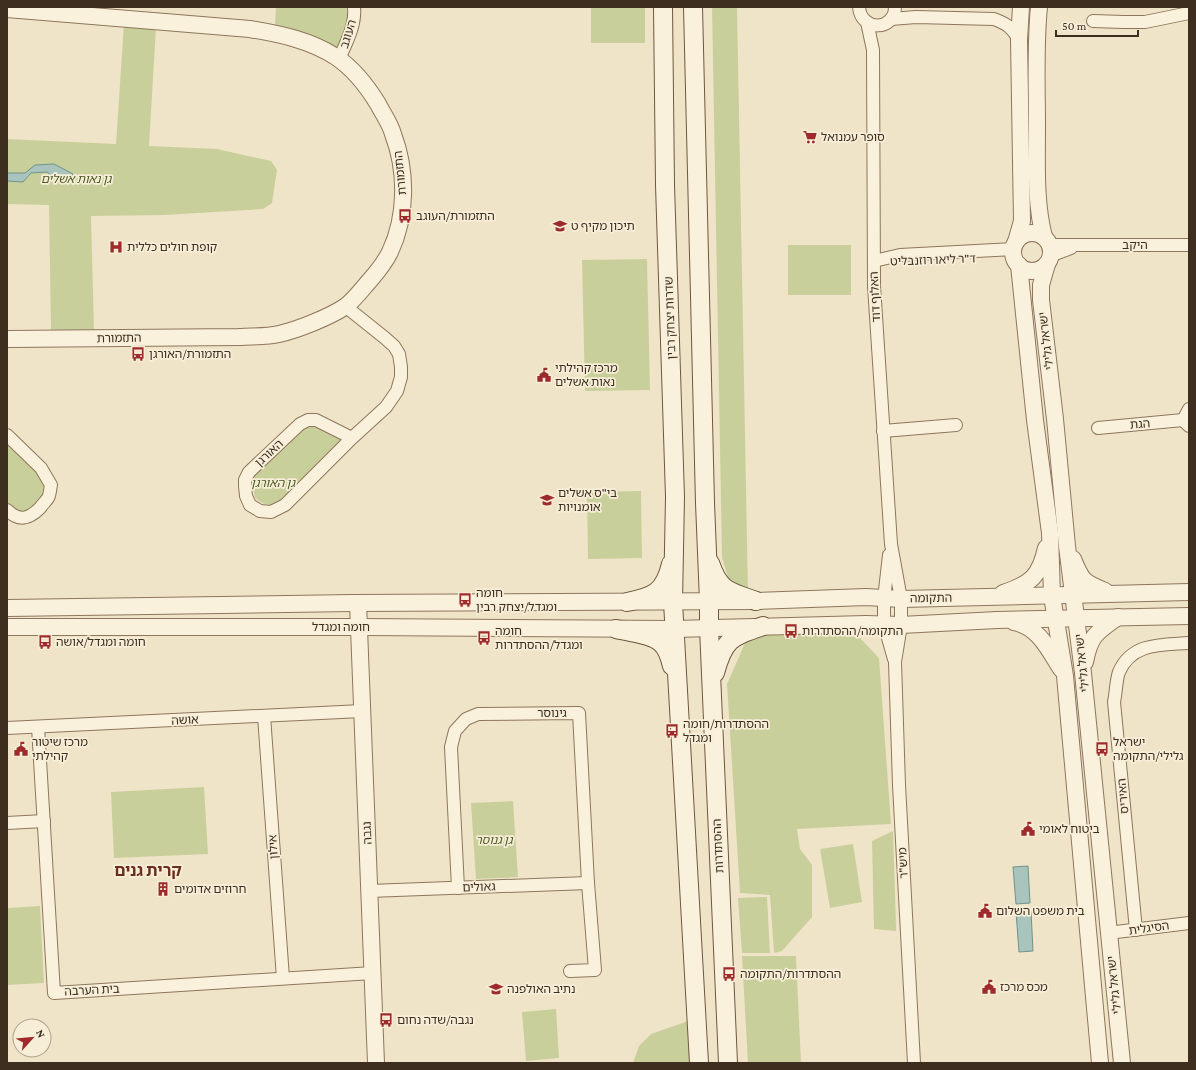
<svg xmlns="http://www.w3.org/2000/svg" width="1196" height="1070" font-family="'Crimson Pro','Noto Sans Hebrew',serif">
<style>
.green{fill:#c9cf9b}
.water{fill:#a9c4bc;stroke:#6f938a}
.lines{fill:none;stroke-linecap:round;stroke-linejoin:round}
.minor-casing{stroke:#8d765c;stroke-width:14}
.tertiary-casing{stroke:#8d765c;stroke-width:18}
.secondary-casing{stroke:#6f573f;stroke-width:20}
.minor{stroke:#faf1dc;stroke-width:12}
.tertiary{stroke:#faf1dc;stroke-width:16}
.secondary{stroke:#faf1dc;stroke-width:18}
.labels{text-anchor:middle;stroke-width:3.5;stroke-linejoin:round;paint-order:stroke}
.street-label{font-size:12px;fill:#3d2e20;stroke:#f7eed8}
.poi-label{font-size:12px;fill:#3d2e20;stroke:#f7eed8;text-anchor:start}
.park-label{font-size:12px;font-style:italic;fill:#4d5a26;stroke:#f7eed8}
.district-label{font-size:16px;font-weight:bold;fill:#6b2e1e;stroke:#f7eed8}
</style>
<rect width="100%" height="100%" fill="#f0e4c8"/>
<g class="green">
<polygon points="276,7 350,7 347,27 337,52 304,34 275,25"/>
<rect x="591" y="7" width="54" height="36"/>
<polygon points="712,7 737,7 748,594 731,587 722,558"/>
<polygon points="124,24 156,27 149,146 217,149 271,161 277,170 272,203 263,209 165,215 91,216 94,331 51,331 49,205 7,204 7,139 116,144"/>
<rect x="788" y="245" width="63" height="50"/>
<polygon points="647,259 650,390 585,391 582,260"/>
<path d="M307 426H315L342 439 283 500C270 506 267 507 255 498L253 488 254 474Z"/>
<polygon points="7,439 39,471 48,486 45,497 24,515 15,512 7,503"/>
<polygon points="641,491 642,558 588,559 587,492"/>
<polygon points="833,632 860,638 879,658 891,824 797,829 800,849 812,865 812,917 782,951 774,953 770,895 740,893 727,684 748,636"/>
<polygon points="204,787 208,854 114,858 111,792"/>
<polygon points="513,801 518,877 476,879 471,803"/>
<polygon points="893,831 896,926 896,931 874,929 872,841"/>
<polygon points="853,844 862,902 830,908 820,849"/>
<polygon points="767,897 770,953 742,953 738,898"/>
<polygon points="40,906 44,983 7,985 7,908"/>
<polygon points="742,956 796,956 801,1063 748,1063"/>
<polygon points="556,1009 559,1058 526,1061 522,1012"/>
<polygon points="694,1019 696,1063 633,1063 639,1046 651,1034"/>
</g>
<g class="water">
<polygon points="54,164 73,174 69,180 56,179 47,172 31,173 23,182 7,181 7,173 25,173 35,165"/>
<polygon points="1028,866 1030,903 1016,904 1013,867"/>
<polygon points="1031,911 1033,951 1019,952 1016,912"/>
</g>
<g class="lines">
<defs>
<g id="minor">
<path d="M859 7C861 32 895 31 895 7"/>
<path d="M891 19 916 17 994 19C1007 24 1012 27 1019 40"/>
<polyline points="1093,21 1123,22 1145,22 1189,13"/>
<polyline points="867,22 873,50 874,286 891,544 901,599 901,625 895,662 899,785 914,1063"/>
<path d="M339 59C346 43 356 25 354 7"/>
<polyline points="1050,245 1189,245"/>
<polyline points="1050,256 1071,248"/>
<polyline points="874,261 900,255 1014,249"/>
<polyline points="345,306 385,338 394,346 399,354 401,367 401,377 397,391 386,407 352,438 285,505 271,512 260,511 250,505 246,496 245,486 245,480 249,472 300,424 308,420 316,420 352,438"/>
<polyline points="1189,426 1183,420 1189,409"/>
<polyline points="1098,428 1183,420"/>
<polyline points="883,431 956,425"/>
<path d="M7 435 41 468 51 485C50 489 50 495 48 498 46 501 42 505 40 508 29 519 19 522 7 510"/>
<polyline points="889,555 884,599 884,624 894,659"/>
<polyline points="264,716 283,978"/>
<polyline points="38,727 54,993 373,973"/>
<polyline points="7,728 362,711"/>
<polyline points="7,823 44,821"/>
<polyline points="458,888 451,747 455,731 466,719 478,714 579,713 588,883 595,970 570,971"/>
<polyline points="369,891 588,883"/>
<path d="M1136 930 1114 702C1116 693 1116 680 1119 672 1132 642 1162 645 1189 643"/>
<polyline points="1108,933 1189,923"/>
</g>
<g id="tertiary">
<path d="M1039 7C1035 47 1037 87 1037 127 1037 164 1035 202 1044 237"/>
<path d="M7 9 250 29C280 34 310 40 336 57 354 69 367 86 378 104 383 114 390 123 393 134 407 171 407 216 390 252 385 262 378 271 371 279 363 288 355 299 346 306 330 317 297 330 279 334 266 337 252 336 239 337L7 339"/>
<circle cx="1032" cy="252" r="19"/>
<polyline points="1016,242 1022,221 1019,40 1021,7"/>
<polyline points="1047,264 1041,285 1041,300 1055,419 1067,546 1083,673 1122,1063"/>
<polyline points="1019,265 1035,420 1050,533 1052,596 1065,676 1100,1063"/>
<path d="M1073 559C1082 581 1083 582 1105 591"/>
<path d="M1003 593C1031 584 1040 576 1046 548"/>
<polyline points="358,603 376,1063"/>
<polyline points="7,608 353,603 756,601 866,597 901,599 1189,592"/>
<path d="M1014 622C1038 626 1049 650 1061 669"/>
<polyline points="7,627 359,627 674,629 866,624 901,625 997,620 1189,616"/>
<path d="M1085 662C1090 635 1097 632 1118 617"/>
</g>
<g id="secondary">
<polyline points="663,7 665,185 675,497 673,602 699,1063"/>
<polyline points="693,7 705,503 709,601 709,628 728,1063"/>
<path d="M710 563C720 592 729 591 756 601"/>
<path d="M627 602C653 597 664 593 671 564"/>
<path d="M616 629C628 632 652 634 661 643 668 649 670 658 672 666"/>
<path d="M715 673C724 639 731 637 763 626"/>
</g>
</defs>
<use href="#minor" class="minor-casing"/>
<use href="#tertiary" class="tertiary-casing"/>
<use href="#secondary" class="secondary-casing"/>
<use href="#minor" class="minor"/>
<use href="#tertiary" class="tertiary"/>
<use href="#secondary" class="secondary"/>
</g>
<defs>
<symbol id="supermarket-bare" viewBox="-9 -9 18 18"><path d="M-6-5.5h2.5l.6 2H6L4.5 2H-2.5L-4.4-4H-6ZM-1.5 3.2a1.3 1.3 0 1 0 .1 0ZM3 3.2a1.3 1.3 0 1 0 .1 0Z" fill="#9e2a2b" stroke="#f7eed8" stroke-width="2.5" paint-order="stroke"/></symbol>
<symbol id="bus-bare" viewBox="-9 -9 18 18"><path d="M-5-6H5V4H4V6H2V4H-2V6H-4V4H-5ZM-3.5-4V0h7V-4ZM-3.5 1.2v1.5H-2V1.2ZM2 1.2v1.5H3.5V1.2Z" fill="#9e2a2b" stroke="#f7eed8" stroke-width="2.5" paint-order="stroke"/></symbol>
<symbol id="school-bare" viewBox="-9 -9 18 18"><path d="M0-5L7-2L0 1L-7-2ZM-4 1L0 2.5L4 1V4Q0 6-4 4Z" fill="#9e2a2b" stroke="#f7eed8" stroke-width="2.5" paint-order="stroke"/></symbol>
<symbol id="hospital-bare" viewBox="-9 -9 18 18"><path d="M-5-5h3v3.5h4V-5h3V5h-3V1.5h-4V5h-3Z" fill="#9e2a2b" stroke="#f7eed8" stroke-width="2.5" paint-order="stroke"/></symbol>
<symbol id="civic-bare" viewBox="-9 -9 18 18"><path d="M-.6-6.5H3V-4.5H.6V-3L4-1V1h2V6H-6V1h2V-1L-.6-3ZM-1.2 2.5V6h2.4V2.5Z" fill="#9e2a2b" stroke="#f7eed8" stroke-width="2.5" paint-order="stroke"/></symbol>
<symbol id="building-bare" viewBox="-9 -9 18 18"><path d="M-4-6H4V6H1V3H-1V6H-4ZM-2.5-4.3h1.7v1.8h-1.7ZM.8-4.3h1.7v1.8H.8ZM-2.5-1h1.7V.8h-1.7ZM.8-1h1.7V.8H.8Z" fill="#9e2a2b" stroke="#f7eed8" stroke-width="2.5" paint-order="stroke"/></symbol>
</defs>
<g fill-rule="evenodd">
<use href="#supermarket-bare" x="800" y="127" width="20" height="20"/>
<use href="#bus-bare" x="395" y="206" width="20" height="20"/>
<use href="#school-bare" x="550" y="216" width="20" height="20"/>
<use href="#hospital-bare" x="106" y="237" width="20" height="20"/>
<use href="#bus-bare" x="128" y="344" width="20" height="20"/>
<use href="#civic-bare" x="534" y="365" width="20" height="20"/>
<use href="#school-bare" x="537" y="490" width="20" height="20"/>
<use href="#bus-bare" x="455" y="590" width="20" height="20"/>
<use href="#bus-bare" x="781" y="621" width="20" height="20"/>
<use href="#bus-bare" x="474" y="628" width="20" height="20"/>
<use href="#bus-bare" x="35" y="632" width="20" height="20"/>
<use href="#bus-bare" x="662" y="721" width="20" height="20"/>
<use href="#civic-bare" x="11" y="739" width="20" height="20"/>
<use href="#bus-bare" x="1092" y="739" width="20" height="20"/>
<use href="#civic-bare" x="1018" y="819" width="20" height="20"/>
<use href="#building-bare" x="153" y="879" width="20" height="20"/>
<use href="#civic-bare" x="975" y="901" width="20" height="20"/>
<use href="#bus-bare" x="719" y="964" width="20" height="20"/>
<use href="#civic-bare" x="979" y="977" width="20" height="20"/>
<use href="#school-bare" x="486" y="979" width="20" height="20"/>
<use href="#bus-bare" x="376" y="1010" width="20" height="20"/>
</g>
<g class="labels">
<g class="street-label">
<text transform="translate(348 34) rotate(-73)" y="4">העוגב</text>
<text transform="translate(400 173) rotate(-96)" y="4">התזמורת</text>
<text x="1135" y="249">היקב</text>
<text transform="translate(933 260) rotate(-2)" y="4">ד"ר ליאו רוזנבליט</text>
<text transform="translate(875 297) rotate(-93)" y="4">האלוף דוד</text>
<text transform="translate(670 318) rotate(-92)" y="4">שדרות יצחק רבין</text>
<text transform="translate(119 338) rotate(-1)" y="4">התזמורת</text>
<text transform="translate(1046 341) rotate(-97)" y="4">ישראל גלילי</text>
<text transform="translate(1140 424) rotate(-5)" y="4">הגת</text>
<text transform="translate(269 453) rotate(-43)" y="4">האורגן</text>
<text transform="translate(931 598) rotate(-1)" y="4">התקומה</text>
<text x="341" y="631">חומה ומגדל</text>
<text transform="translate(1082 663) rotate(-96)" y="4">ישראל גלילי</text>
<text x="552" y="717">גינוסר</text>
<text transform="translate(185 720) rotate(-3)" y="4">אושה</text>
<text transform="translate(1123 796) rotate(-95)" y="4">האיריס</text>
<text transform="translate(367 833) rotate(-92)" y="4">נגבה</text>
<text transform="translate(718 846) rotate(-93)" y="4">ההסתדרות</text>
<text transform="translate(273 847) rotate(-94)" y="4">אילון</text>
<text transform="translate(903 863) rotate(-93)" y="4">מיש"ר</text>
<text transform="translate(479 887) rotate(-2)" y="4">גאולים</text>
<text transform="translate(1149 928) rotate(-8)" y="4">הסיגלית</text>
<text transform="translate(1114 985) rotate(-96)" y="4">ישראל גלילי</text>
<text transform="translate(92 990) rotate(-3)" y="4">בית הערבה</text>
</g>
<g class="poi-label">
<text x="821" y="141">סופר עמנואל</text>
<text x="416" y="220">התזמורת/העוגב</text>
<text x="571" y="230">תיכון מקיף ט</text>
<text x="127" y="251">קופת חולים כללית</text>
<text x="149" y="358">התזמורת/האורגן</text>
<text x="555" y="372">מרכז קהילתי<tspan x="555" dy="14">נאות אשלים</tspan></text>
<text x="558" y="497">בי"ס אשלים<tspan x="558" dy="14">אומנויות</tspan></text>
<text x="476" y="597">חומה<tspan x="476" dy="14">ומגדל/יצחק רבין</tspan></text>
<text x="495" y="635">חומה<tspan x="495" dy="14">ומגדל/ההסתדרות</tspan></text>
<text x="802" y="635">התקומה/ההסתדרות</text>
<text x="56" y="646">חומה ומגדל/אושה</text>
<text x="683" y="728">ההסתדרות/חומה<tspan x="683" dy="14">ומגדל</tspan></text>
<text x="32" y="746">מרכז שיטור<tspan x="32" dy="14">קהילתי</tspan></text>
<text x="1113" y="746">ישראל<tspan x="1113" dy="14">גלילי/התקומה</tspan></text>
<text x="1039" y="833">ביטוח לאומי</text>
<text x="174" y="893">חרוזים אדומים</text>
<text x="996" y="915">בית משפט השלום</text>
<text x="740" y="978">ההסתדרות/התקומה</text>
<text x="1000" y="991">מכס מרכז</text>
<text x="507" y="993">נתיב האולפנה</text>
<text x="397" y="1024">נגבה/שדה נחום</text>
</g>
<g class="park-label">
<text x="76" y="183">גן נאות אשלים</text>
<text x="273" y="487">גן האורגן</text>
<text x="494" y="844">גן גנוסר</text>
</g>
<g class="district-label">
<text x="148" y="876">קרית גנים</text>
</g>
</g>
<rect width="1196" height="1070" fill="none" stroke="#3d2e20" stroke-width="16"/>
<g transform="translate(32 1038) rotate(63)"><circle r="19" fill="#f7eed8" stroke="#ada18e"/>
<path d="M0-3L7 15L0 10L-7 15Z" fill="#9e2a2b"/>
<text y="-6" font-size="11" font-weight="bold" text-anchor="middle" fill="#3d2e20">N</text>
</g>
<path d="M1056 30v6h82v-6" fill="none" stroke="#3d2e20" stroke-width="2"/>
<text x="1062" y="30" font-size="12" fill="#3d2e20" stroke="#f7eed8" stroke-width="3" paint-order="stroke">50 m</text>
</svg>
